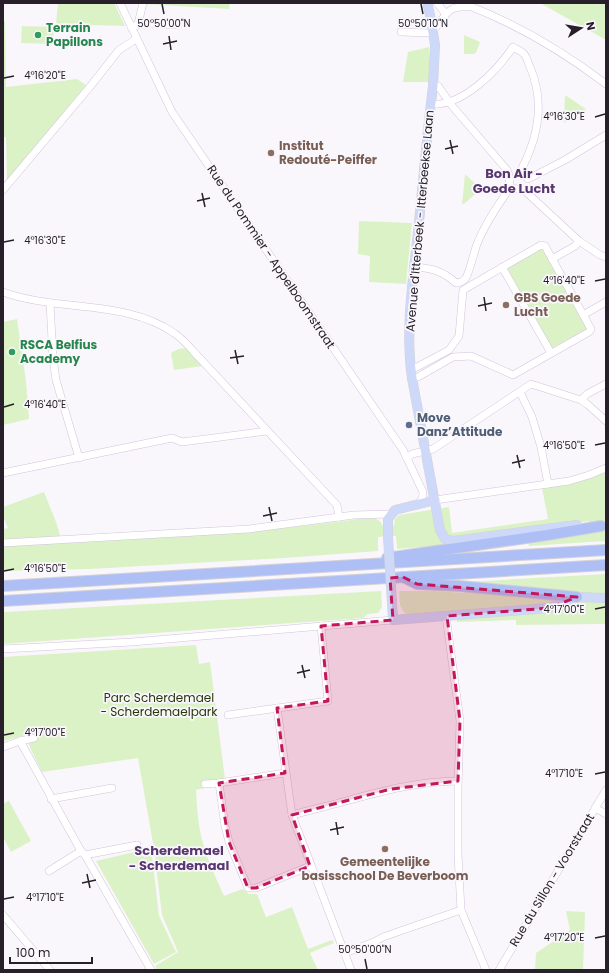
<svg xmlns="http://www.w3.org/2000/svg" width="609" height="973" font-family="Poppins,sans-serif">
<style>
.green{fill:#dbf2c6}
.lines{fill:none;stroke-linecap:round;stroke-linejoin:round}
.minor-casing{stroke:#d4c2df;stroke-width:8}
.major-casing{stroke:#d4d2d5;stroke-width:10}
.highway-casing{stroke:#d4d2d5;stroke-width:12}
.minor{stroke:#fff;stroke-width:7}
.major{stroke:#ced9f9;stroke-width:9}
.highway{stroke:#aebff5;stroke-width:10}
.major-bridge-casing{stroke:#d4d2d5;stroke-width:10;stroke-linecap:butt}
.major-bridge{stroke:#ced9f9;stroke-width:9}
.marked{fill:#c2185b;fill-opacity:0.2;stroke:#c2185b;stroke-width:3;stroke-dasharray:8 5;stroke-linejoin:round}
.ticks{fill:none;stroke:#27202b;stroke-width:1.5}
.leisure-dot{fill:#2e9e5b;stroke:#faf7fc;stroke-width:1.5}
.education-dot{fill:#8d6e63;stroke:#faf7fc;stroke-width:1.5}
.service-dot{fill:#5c6f8a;stroke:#faf7fc;stroke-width:1.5}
.labels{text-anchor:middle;stroke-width:3.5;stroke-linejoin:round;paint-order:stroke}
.leisure-label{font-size:12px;font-weight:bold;fill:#27864d;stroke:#faf7fc;text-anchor:start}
.education-label{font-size:12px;font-weight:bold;fill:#785e54;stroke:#faf7fc;text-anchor:start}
.street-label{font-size:12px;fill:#27202b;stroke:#faf7fc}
.service-label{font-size:12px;font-weight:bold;fill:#4e5e75;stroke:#faf7fc;text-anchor:start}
.park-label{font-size:12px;fill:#26390b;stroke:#faf7fc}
.neighbourhood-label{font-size:13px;font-weight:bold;fill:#583770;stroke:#faf7fc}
.ticks-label{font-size:10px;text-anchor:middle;fill:#27202b;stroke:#faf7fc;stroke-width:3.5;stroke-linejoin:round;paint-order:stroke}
</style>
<rect width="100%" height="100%" fill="#faf7fc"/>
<g class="green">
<polygon points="58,3 114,3 125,26 56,24"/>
<polygon points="145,3 230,3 229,9 144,4"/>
<polygon points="540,3 606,3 606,40"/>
<polygon points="3,21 5,21 6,87 77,79 86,85 7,181 6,137 3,137"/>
<polygon points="22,26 54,27 53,44 21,43"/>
<polygon points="464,35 480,42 476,53 473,54 464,54"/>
<polygon points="429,47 430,82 403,82 408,52"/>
<polygon points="565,95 586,109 564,123"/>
<polygon points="465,174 481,189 464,204 462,204"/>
<polygon points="359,221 412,223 406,284 369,282 370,256 358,254"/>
<polygon points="543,248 587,329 552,348 507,268"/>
<polygon points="17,319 26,381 29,419 3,425 3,322"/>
<polygon points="188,348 201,363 202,366 174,370 171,353 178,349"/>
<path d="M606 471V541L529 546 528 543 591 532 589 521 455 539 447 545 397 549 396 536 378 537V551L284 558 90 569 3 571V529L8 528 3 516V507L44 492 56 522 62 542C165 536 269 533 371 517 377 519 380 520 383 526L394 525 395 519 399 515 449 507 452 533 548 519 542 488C564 485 586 480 606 471Z"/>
<path d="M606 574V624L516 625V620L457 622 455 611 408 615C398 609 400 601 399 591H435L465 593 466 582Z"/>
<polygon points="381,591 382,607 378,613 368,614 363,618 3,644 3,612"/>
<path d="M196 645 199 664 210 662 225 779 204 781 205 788 196 790C197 808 198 826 203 843 208 861 216 878 224 896L242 889 249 894H257L266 917 292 907 308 949 332 940 334 943 310 953 318 970H157L155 966 178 952 162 915 154 849 138 758 42 772 31 750 26 735 3 741V657Z"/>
<polygon points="9,801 31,841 11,852 3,837 3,804"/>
<polygon points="151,848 159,916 176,952 154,964 96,861"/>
<polygon points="566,911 585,912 583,970 535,970 536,953 570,930"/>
</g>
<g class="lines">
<defs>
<g id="minor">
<path d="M120 3 172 112 403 450 423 492C423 498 422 501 417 504"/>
<polyline points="437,3 445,13"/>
<polyline points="138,24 143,3"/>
<path d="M131 27C145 21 159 24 174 25"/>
<path d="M401 32 430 33C447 20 442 4 472 7 520 26 565 53 606 84"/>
<polyline points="433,86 438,86 453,107 507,170 509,175 510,188"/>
<path d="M431 104C462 107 497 71 513 47 516 49 521 51 523 53 527 56 528 63 530 67 545 102 538 138 521 170V172L528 179 565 160 606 135"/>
<polyline points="3,190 89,88 119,50 136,39"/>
<polyline points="552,259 575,246 579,241"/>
<path d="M414 267C431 268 443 271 456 283 460 283 462 282 465 279 469 275 474 252 477 244 485 224 497 206 510 188L524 190 579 241 600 255 606 257"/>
<polyline points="502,267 551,353"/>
<path d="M3 292C58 312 124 299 174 333 181 338 188 345 194 352L334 502 337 505 339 517"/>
<polyline points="50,303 53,358 56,380 79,458"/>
<polyline points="583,315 606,302"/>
<polyline points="411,368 417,367 449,350 459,336 463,290 541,245 545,246 591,329 589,332 513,375 471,356 453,357 418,377 412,378"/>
<polyline points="520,392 532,417 541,447 548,484"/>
<polyline points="581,400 587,394 606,384"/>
<polyline points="407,458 412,454 433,449 531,384 581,400 587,404 606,421"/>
<polyline points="3,473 172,438 182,442 267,431"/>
<polyline points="435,500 569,481 589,475 606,468"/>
<polyline points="3,543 249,529 354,515 391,514"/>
<polyline points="446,616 460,721 458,789 458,854 461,910 486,970"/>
<polyline points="3,649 132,642 393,620"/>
<polyline points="277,708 292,815 351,970"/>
<polyline points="228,715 328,701 321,626"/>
<polyline points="20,741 81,851 85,855 151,970"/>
<polyline points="3,747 20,741 34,738"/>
<polyline points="285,773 219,783 225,826 229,842 248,888 256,888 310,866"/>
<polyline points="205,784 219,783"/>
<polyline points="51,799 112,788"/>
<polyline points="595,808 606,814"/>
<path d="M292 815C310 810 328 806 346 801 382 791 420 781 458 781"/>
<polyline points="85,855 137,845"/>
<polyline points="49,871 81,851"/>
<polyline points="3,915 50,970"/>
<polyline points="345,953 374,942 383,937 461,910"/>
<polyline points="499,970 606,790"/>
</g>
<g id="major">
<path d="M428 6 431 20 435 45 433 86C427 134 423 183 418 232 413 280 405 330 412 378L440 530 445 539 453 541 577 525"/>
<polyline points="388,537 388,519 395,510 435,500"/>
<polyline points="392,603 393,620 549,608 561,604 577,597 606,598"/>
</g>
<g id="highway">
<polyline points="387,558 547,535 601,526"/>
<polyline points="403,577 417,584 460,586 577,597"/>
<polyline points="3,586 606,550"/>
<polyline points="3,601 606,565"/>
</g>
</defs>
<use href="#minor" class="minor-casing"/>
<use href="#major" class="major-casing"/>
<use href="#highway" class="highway-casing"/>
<use href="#minor" class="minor"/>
<use href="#major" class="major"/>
<use href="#highway" class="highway"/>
<defs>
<polyline id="major-bridge" points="388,537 392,603"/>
</defs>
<use href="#major-bridge" class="major-bridge-casing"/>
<use href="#major-bridge" class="major-bridge"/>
</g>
<path class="marked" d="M403 577 417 584 577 597 549 608 447 616 460 721 458 781 391 789 292 815 310 866 256 888H248L229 842 219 783 285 773 277 708 328 701 321 626 393 620 390 578Z"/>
<path class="ticks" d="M162 4 164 14M421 4 423 14M169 36 171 50M163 44 177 41M4 78 14 76M595 117 605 114M450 140 453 154M445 149 458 146M202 193 205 207M197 201 210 198M4 242 14 240M595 281 605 279M484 297 486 311M478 306 492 303M235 350 238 364M230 358 244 356M4 407 14 404M595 445 605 443M517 455 520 468M512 463 525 460M269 507 272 521M263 516 277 513M4 571 14 569M595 609 605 607M302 665 305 678M297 673 310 670M4 735 14 733M595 774 605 772M336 822 338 835M330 830 344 827M87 874 90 888M82 883 96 880M4 899 14 897M595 938 605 936M365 959 367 969"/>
<g class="leisure-dot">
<circle cx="38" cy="35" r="4"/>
<circle cx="12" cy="352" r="4"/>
</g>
<g class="education-dot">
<circle cx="271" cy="153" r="4"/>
<circle cx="506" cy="305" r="4"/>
<circle cx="385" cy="849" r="4"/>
</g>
<circle class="service-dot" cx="409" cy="425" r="4"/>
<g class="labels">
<g class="leisure-label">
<text x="46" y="32">Terrain<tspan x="46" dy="14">Papillons</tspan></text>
<text x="20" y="349">RSCA Belfius<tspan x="20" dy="14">Academy</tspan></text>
</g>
<g class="education-label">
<text x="279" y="150">Institut<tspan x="279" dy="14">Redouté-Peiffer</tspan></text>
<text x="514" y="302">GBS Goede<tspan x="514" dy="14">Lucht</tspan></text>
<text x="385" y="866" text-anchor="middle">Gemeentelijke<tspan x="385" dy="14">basisschool De Beverboom</tspan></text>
</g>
<g class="street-label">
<text transform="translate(420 221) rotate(-85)" y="4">Avenue d'Itterbeek - Itterbeekse Laan</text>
<text transform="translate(271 257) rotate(56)" y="4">Rue du Pommier - Appelboomstraat</text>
<text transform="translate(552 880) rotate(-59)" y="4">Rue du Sillon - Voorstraat</text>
</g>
<g class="service-label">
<text x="417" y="422">Move<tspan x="417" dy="14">Danz’Attitude</tspan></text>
</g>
<g class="park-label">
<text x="159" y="702">Parc Scherdemael<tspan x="159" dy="14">- Scherdemaelpark</tspan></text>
</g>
<g class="neighbourhood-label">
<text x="514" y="178">Bon Air -<tspan x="514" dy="15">Goede Lucht</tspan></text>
<text x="179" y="855">Scherdemael<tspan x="179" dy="15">- Scherdemaal</tspan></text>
</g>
</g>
<g class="ticks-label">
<text x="164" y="27">50°50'00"N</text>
<text x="423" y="27">50°50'10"N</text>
<text x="45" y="79">4°16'20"E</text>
<text x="564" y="120">4°16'30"E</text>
<text x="45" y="244">4°16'30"E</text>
<text x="564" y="284">4°16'40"E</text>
<text x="45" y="408">4°16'40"E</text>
<text x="564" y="449">4°16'50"E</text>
<text x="45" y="572">4°16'50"E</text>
<text x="564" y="613">4°17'00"E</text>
<text x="45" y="736">4°17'00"E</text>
<text x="564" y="777">4°17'10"E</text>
<text x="45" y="901">4°17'10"E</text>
<text x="564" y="941">4°17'20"E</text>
<text x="365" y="953">50°50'00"N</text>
</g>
<rect width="609" height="973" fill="none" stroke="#27202b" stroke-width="8"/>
<g transform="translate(581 28) rotate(78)" stroke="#faf7fc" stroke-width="3" paint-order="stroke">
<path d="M0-3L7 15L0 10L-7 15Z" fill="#27202b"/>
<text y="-6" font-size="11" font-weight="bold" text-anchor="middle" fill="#27202b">N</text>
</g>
<path d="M10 957v6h82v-6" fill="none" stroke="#27202b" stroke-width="2"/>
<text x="16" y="957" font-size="12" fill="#27202b" stroke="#faf7fc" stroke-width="3" paint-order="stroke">100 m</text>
</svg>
